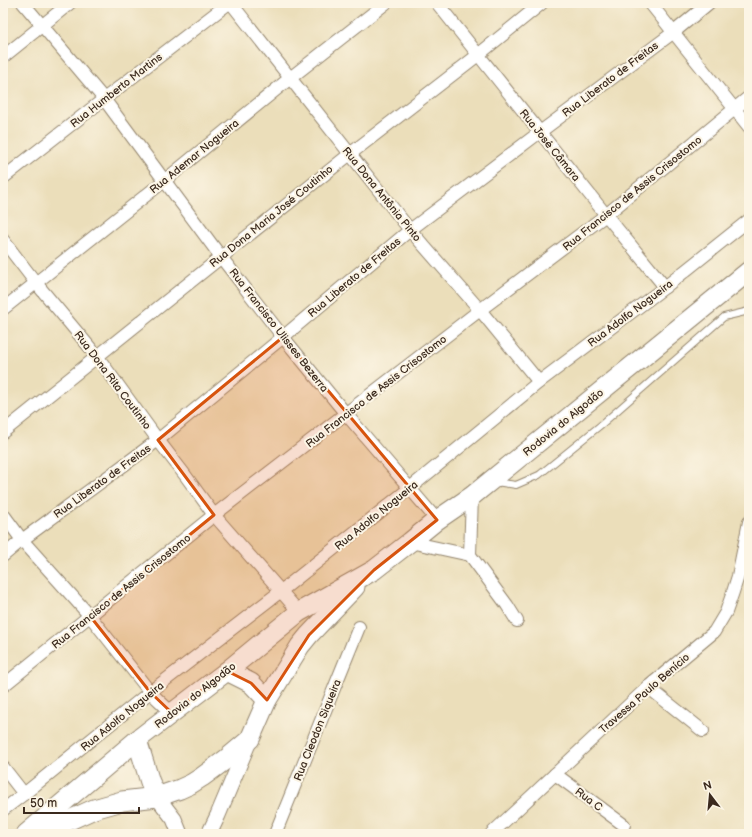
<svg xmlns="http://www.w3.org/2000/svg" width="752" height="837" font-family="'Balsamiq Sans',sans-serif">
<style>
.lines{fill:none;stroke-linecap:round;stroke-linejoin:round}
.service-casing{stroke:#93846c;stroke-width:8}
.minor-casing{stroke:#93846c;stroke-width:14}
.tertiary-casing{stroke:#93846c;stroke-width:17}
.primary-casing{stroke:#93846c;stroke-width:21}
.service{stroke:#fff;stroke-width:6}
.minor{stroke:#fff;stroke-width:12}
.tertiary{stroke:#fff;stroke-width:15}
.primary{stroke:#fff;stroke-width:19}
.marked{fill:#d7540e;fill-opacity:0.2;stroke:#d7540e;stroke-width:3;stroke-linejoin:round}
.labels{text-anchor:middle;stroke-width:4;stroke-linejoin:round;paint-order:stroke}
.street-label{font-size:11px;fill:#3b2a1e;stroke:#fcf5e5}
</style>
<rect width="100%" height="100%" fill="#fcf5e5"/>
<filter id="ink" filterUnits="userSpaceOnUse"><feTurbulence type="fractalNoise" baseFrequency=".025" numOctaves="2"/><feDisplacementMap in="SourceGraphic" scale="8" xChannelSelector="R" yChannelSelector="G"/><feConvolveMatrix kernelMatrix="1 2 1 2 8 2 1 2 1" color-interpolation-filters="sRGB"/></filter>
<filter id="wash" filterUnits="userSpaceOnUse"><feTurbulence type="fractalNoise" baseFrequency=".012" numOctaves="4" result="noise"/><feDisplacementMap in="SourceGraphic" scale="16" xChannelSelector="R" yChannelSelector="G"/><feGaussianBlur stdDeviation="0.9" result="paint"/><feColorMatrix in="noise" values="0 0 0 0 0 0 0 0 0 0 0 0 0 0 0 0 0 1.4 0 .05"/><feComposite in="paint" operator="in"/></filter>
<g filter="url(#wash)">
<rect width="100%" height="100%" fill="#ebdeba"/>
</g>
<g filter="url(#ink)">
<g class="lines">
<defs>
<polyline id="service" points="496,482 516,485 539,475 602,424 724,317 749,311"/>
<g id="minor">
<polyline points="23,3 104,99 221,257 283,337 346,414 437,520"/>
<polyline points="231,3 410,230 480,310 539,382"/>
<polyline points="437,3 606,215 665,287"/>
<polyline points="650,3 749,127"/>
<polyline points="3,57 70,3"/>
<polyline points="3,178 104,99 229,3"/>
<polyline points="3,240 36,283 97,356 158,440 185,475 214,515 299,612"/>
<polyline points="3,309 164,181 289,79 386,3"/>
<polyline points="3,432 350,154 478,55 542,3"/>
<polyline points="472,496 470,555 507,605 517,621"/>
<polyline points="3,514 22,540 90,616 150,692 172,713"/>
<polyline points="410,542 470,555"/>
<polyline points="3,556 22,540 158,440 283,337 410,230 540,132 674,32 709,3"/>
<polyline points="3,686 214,515 480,310 606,215 749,97"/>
<polyline points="648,687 703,731"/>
<polyline points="3,767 24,794"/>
<polyline points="555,774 624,825"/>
<polyline points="3,810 24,794 150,692 281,591 410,488 539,382 665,287 749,220"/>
<polyline points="275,834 359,627"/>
<polyline points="491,834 648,687 714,632 726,612 733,592 738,576 749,522"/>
</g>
<g id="tertiary">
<polyline points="157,797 174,819 180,834"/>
<polyline points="209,834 218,815 250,739"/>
</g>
<g id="primary">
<polyline points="227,671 251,683 267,700"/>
<polyline points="137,740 150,782 157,797"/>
<polyline points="26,834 137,740 172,713 227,671 299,612 374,570 410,542 437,520 472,496 749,271"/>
<polyline points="39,834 94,809 122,801 157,797 180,789 191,784 202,777 225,760 250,739 267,700 300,646 309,635 355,587"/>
</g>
</defs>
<use href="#service" class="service-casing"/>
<use href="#minor" class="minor-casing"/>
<use href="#tertiary" class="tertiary-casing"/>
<use href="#primary" class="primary-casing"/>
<use href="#service" class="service"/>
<use href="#minor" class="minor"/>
<use href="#tertiary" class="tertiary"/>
<use href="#primary" class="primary"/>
</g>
</g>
<path class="marked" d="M283 337 437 520 374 570 309 635 267 700 251 683 227 671 172 713 150 692 90 616 214 515 158 440Z"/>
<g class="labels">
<g class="street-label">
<text transform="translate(610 79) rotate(-37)" y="4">Rua Liberato de Freitas</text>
<text transform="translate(116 90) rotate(-38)" y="4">Rua Humberto Martins</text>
<text transform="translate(550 145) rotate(51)" y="4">Rua José Câmara</text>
<text transform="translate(194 156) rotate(-39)" y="4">Rua Ademar Nogueira</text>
<text transform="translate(632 193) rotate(-39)" y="4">Rua Francisco de Assis Crisostomo</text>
<text transform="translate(382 194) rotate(51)" y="4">Rua Dona Antônia Pinto</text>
<text transform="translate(271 216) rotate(-39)" y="4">Rua Dona Maria José Coutinho</text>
<text transform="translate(354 277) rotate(-40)" y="4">Rua Liberato de Freitas</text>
<text transform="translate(630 313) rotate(-37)" y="4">Rua Adolfo Nogueira</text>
<text transform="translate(279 330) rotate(52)" y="4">Rua Francisco Ulisses Bezerra</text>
<text transform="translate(113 380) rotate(53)" y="4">Rua Dona Rita Coutinho</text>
<text transform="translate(376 391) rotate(-38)" y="4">Rua Francisco de Assis Crisostomo</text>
<text transform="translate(563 422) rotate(-39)" y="4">Rodovia do Algodão</text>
<text transform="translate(102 481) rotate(-36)" y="4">Rua Liberato de Freitas</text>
<text transform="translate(376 515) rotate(-39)" y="4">Rua Adolfo Nogueira</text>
<text transform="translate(121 591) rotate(-39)" y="4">Rua Francisco de Assis Crisostomo</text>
<text transform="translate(644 693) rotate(-41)" y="4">Travessa Paulo Benício</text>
<text transform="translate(195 695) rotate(-38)" y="4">Rodovia do Algodão</text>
<text transform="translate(122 716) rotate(-39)" y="4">Rua Adolfo Nogueira</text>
<text transform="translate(317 730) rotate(-68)" y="4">Rua Cleodon Siqueira</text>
<text transform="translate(589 799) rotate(37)" y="4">Rua C</text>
</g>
</g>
<rect width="752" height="837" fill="none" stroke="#fcf5e5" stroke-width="16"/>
<g transform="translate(710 795) rotate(344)" stroke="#fcf5e5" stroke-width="3" paint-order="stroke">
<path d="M0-3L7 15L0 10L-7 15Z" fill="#3b2a1e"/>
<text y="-6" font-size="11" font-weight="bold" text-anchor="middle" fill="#3b2a1e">N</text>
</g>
<path d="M24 807v6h115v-6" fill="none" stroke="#3b2a1e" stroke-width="2"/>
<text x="30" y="807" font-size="12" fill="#3b2a1e" stroke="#fcf5e5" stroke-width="3" paint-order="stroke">50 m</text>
</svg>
